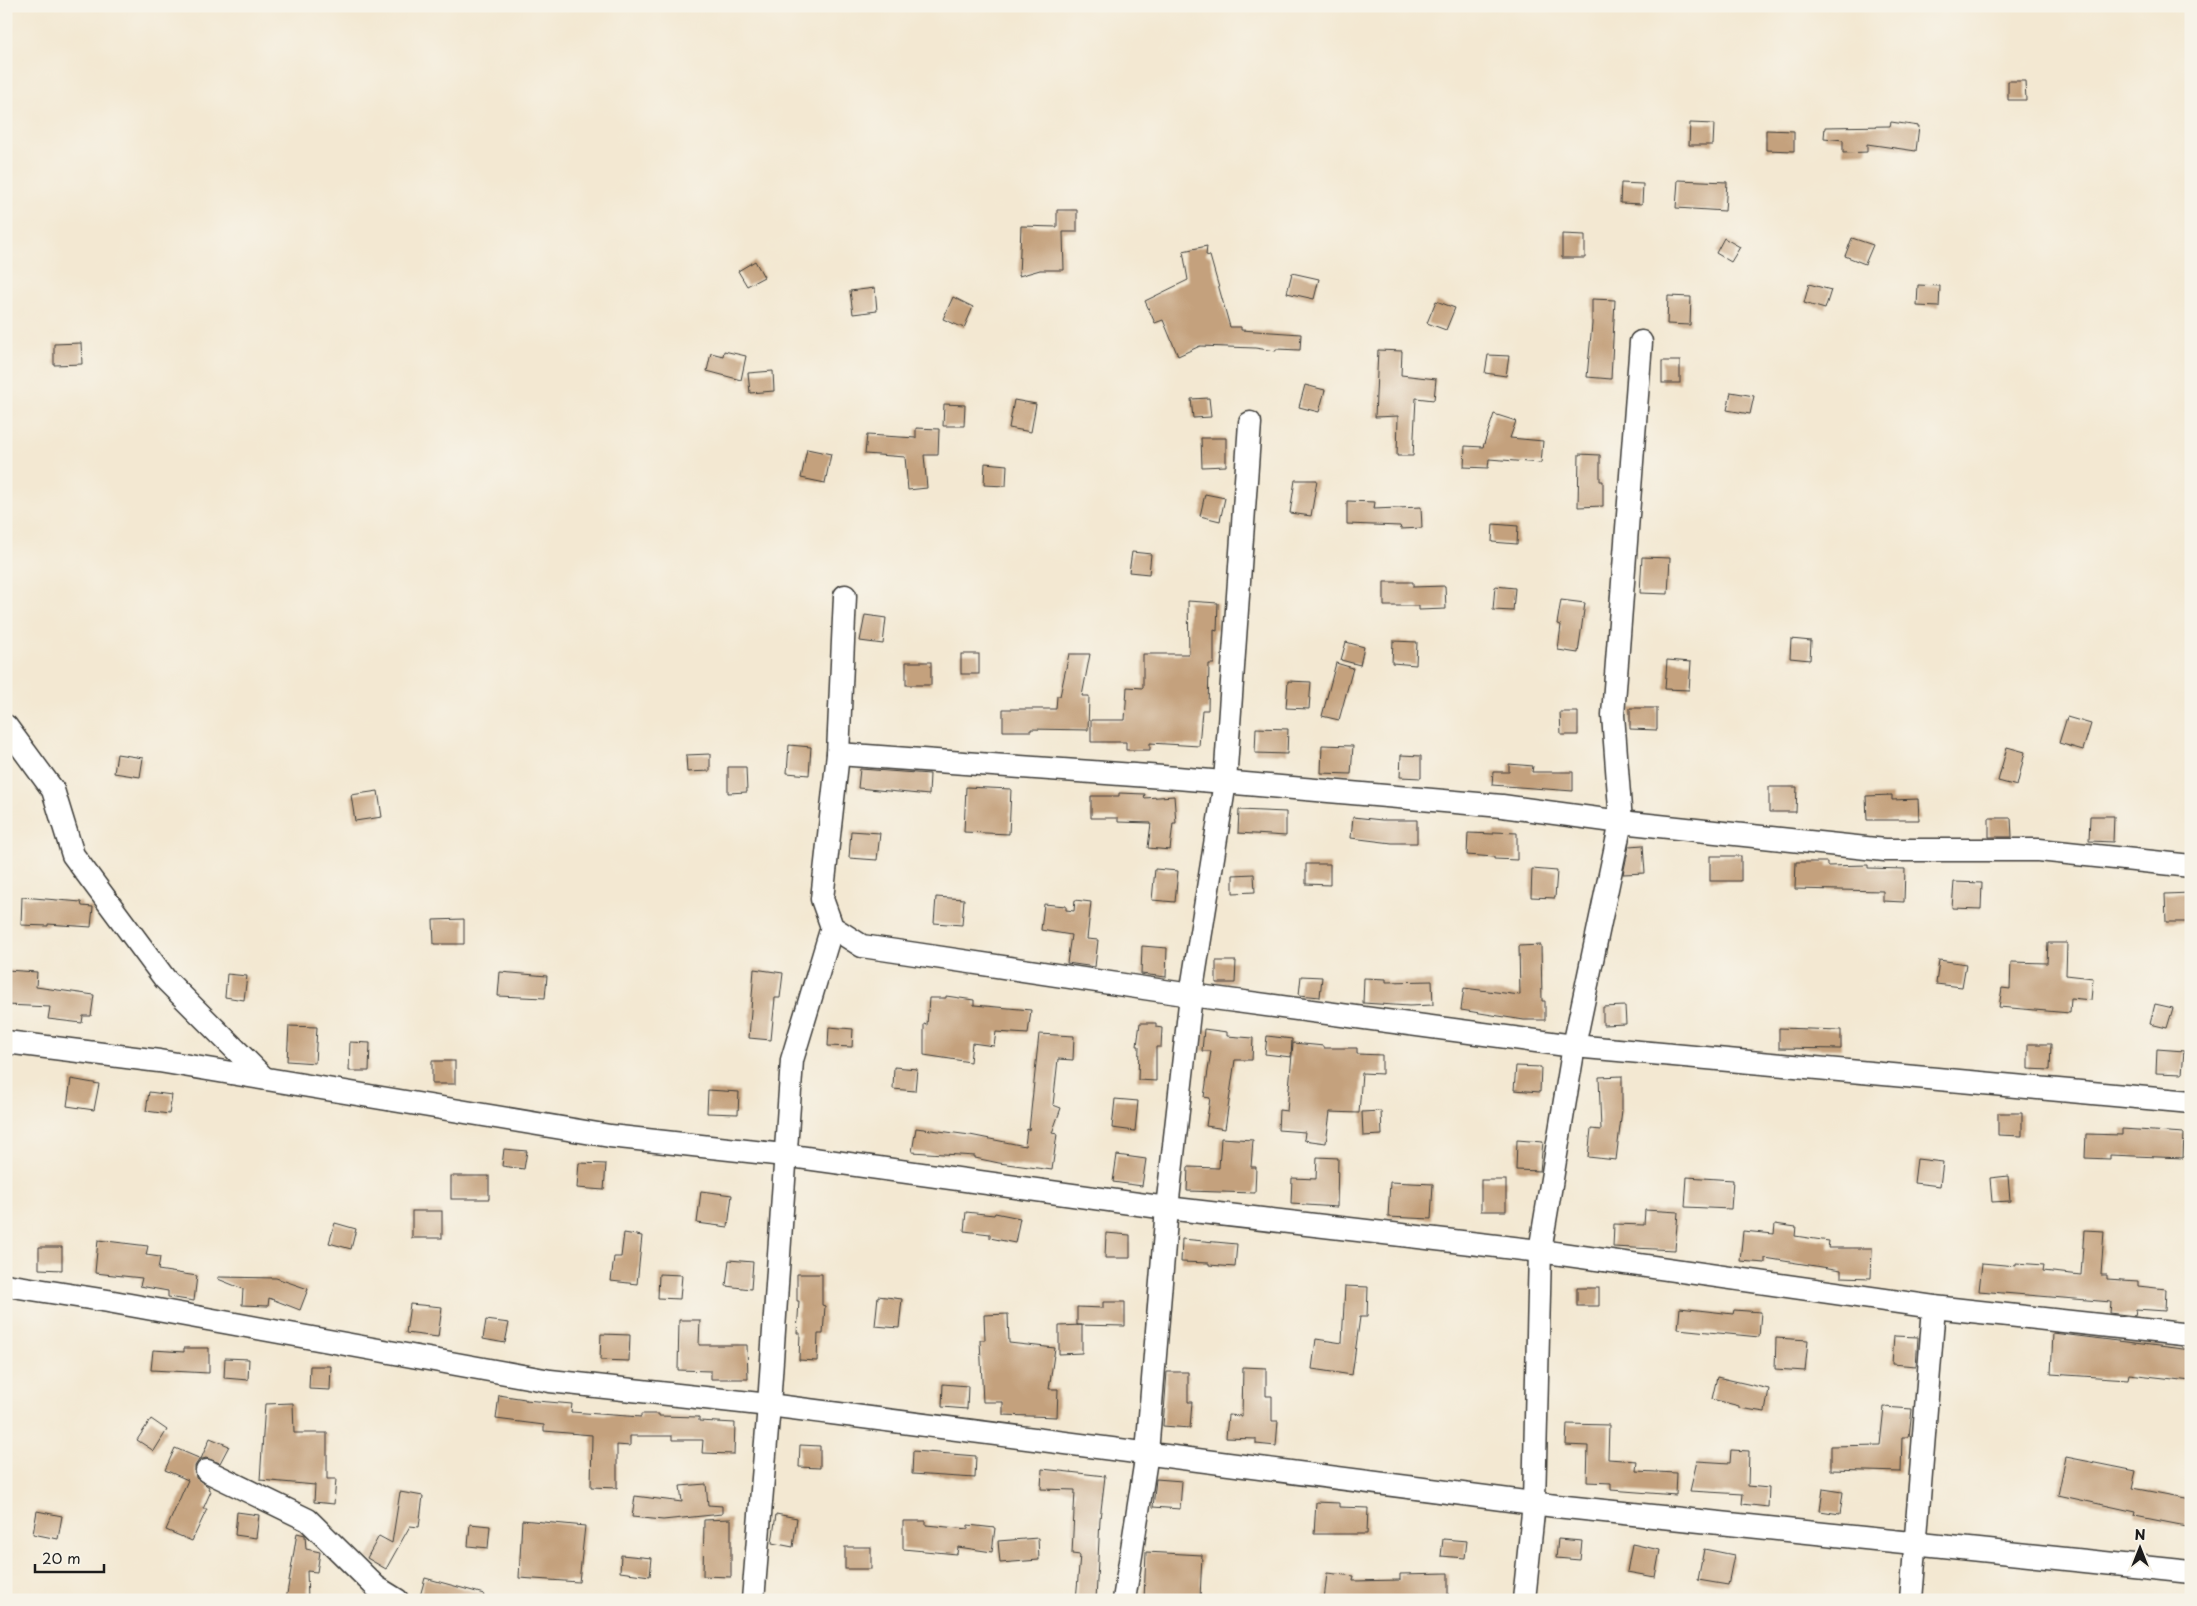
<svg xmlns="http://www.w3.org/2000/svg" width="2197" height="1606" font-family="'Playpen Sans',sans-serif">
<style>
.building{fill:#c4a17d}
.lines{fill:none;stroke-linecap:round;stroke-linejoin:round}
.minor-casing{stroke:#3c3b37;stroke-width:25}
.minor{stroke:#fff;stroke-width:22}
</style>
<rect width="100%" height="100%" fill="#f7f3e8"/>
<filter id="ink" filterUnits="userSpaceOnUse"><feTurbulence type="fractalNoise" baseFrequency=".02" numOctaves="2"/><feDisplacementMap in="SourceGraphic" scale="10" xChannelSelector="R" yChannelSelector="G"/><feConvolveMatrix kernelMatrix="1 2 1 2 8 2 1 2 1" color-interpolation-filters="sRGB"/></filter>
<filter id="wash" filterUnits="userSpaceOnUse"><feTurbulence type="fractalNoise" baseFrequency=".0096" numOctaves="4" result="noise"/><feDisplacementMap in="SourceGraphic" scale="20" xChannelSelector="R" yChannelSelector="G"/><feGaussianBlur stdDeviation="1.12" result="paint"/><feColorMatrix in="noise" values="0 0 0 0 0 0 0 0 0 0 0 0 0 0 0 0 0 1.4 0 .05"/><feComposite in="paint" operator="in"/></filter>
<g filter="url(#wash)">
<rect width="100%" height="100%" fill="#f3e8d2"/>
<g id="blocks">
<g class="building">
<polygon points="2008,81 2025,81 2026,100 2008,100"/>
<polygon points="1891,122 1919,126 1916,151 1867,144 1867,152 1843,153 1843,140 1824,138 1825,127 1890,126"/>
<polygon points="1690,123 1714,124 1713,145 1689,145"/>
<polygon points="1766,130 1794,131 1794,151 1766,150"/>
<polygon points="1678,180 1727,182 1725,211 1676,208"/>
<polygon points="1621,183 1643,184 1642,204 1620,203"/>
<polygon points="1057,210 1077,210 1077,232 1063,232 1064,270 1040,270 1019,276 1021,226 1057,227"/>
<polygon points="1562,234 1585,235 1585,258 1562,258"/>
<polygon points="1724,238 1740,247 1731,262 1716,253"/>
<polygon points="1852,238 1873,245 1865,264 1845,256"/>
<polygon points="1207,246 1206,255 1210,256 1230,327 1241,327 1241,330 1301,334 1300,350 1276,349 1276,351 1255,348 1200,346 1178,356 1163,320 1155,323 1145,301 1188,280 1183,251"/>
<polygon points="755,261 764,277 747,286 738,271"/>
<polygon points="1292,273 1319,279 1314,299 1287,293"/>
<polygon points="1809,284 1831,290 1825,309 1804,303"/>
<polygon points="1918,285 1940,286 1939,307 1917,306"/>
<polygon points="875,288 877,311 853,314 850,291"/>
<polygon points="1668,296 1691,297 1690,325 1667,324"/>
<polygon points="953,297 973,307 964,328 943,319"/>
<polygon points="1592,299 1615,300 1611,379 1587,377 1592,324"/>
<polygon points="1436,301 1455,308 1446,330 1427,323"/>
<polygon points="81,343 82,364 54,365 54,344"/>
<polygon points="1378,350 1402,351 1401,375 1436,379 1434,400 1416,398 1413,456 1397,456 1398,416 1375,417"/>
<polygon points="724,351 746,356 741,380 707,371 711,353 723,356"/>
<polygon points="1488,355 1509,356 1506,376 1485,373"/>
<rect x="1662" y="361" width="18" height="22"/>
<polygon points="773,371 774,391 750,393 748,373"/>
<polygon points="1305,385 1325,390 1319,412 1299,407"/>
<polygon points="1731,392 1754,396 1750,414 1727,410"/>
<polygon points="1209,398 1211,417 1193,418 1191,399"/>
<polygon points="1014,400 1036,404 1031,432 1009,428"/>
<polygon points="944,404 965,405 964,426 943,426"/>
<polygon points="1494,414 1516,421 1510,438 1543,441 1541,463 1489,459 1488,468 1464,467 1465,446 1483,447"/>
<polygon points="916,428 939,429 938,455 924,455 927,488 908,490 905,457 865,454 867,435 916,438"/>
<polygon points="1201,438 1226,438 1226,466 1202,467"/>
<polygon points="807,449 831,454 825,483 801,478"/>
<polygon points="1579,454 1600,455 1600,481 1603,481 1603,506 1578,507"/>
<polygon points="985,463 1007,465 1006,486 984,485"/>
<polygon points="1295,480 1317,480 1311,516 1290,513"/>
<polygon points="1205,494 1225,498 1220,521 1200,516"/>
<polygon points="1347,501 1375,502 1374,509 1421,507 1422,528 1401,529 1400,526 1347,524"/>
<polygon points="1493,524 1518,526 1517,544 1492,542"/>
<polygon points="1132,552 1151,554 1149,574 1129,572"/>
<polygon points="1642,557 1670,558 1668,594 1640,593"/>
<polygon points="1384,582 1413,582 1413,587 1445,586 1446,609 1419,610 1419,606 1384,606"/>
<polygon points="1495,586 1515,588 1513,611 1493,610"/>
<polygon points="1561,600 1585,603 1578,653 1558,650 1561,625 1557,624"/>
<polygon points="1188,601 1218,603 1217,631 1214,630 1214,664 1209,664 1208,710 1202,710 1199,746 1150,743 1150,750 1126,750 1126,742 1091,742 1091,720 1125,720 1127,687 1143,688 1143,654 1189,654"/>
<polygon points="865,615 886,618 883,644 860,641"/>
<polygon points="1791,639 1811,641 1810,660 1790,658"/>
<polygon points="1393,641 1417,642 1416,665 1392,663"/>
<polygon points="1346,642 1364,647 1360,665 1341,660"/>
<rect x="961" y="654" width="18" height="20"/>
<polygon points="1069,654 1090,654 1082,696 1089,696 1088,730 1031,729 1031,731 1003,731 1003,709 1056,709 1057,696 1060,696"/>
<polygon points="1667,660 1691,662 1689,690 1665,689"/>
<rect x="906" y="662" width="25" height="23"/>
<polygon points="1336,663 1353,668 1339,720 1322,716"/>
<polygon points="1288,681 1311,682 1309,709 1286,708"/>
<polygon points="1630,708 1657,708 1657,730 1630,729"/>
<polygon points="1560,712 1578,712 1578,735 1561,735"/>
<polygon points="2067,717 2091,724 2083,750 2059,743"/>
<polygon points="1256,728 1288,729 1287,754 1255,753"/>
<polygon points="789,745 811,747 809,775 787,773"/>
<polygon points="1322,745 1353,746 1351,774 1321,773"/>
<polygon points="2007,747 2025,752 2017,786 1998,781"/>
<polygon points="117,754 143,758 140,777 114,773"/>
<polygon points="710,754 710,771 687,772 686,755"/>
<polygon points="1401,755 1421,756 1421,778 1400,777"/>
<polygon points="1509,764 1533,766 1532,772 1573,772 1573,791 1492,785 1493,772 1509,772"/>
<polygon points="728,767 746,767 747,792 728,793"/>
<polygon points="860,769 930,774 929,795 858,788"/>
<polygon points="966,787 1011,789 1009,834 964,832"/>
<polygon points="1769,787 1797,787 1796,812 1769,812"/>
<polygon points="378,791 382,817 355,821 351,795"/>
<polygon points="1119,793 1145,794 1144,798 1174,796 1176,823 1173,823 1170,850 1148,848 1151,823 1118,822 1118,818 1091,818 1091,796 1119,796"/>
<polygon points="1892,795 1892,800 1918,799 1919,820 1867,820 1866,796"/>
<polygon points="1239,810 1286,812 1286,836 1238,833"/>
<polygon points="2090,816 2114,816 2113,842 2089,841"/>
<polygon points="1353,817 1382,820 1417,820 1417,843 1392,843 1351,838"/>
<polygon points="1989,818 2011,818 2012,837 1989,837"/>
<polygon points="851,831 880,833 877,860 849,858"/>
<polygon points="1494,832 1517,833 1517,860 1494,859 1494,857 1467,855 1468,833 1494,834"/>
<polygon points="1643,845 1645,873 1623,874 1629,846"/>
<rect x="1710" y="856" width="31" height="25"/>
<polygon points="1796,862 1827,862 1827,866 1868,865 1868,868 1905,869 1904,902 1883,901 1883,891 1795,889"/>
<polygon points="1306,864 1330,864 1330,885 1306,884"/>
<polygon points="1155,869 1178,871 1175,902 1152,900"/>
<polygon points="1532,869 1557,871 1555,898 1531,897"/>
<polygon points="1254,874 1255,892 1233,893 1233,875"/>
<polygon points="1954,882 1982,883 1981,909 1952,908"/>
<polygon points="2191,893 2191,922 2166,922 2165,894"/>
<polygon points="22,897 81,902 82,906 93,907 91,927 48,924 48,926 21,925"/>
<polygon points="936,897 964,899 962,925 934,923"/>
<polygon points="1075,900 1091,902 1087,939 1098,940 1095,967 1067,963 1071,935 1041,930 1044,904 1066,906 1066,910 1074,911"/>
<polygon points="464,919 464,944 434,944 433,920"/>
<polygon points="2048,943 2067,943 2066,975 2093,978 2091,1000 2071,998 2070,1013 1999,1007 2002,988 2010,989 2011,962 2047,963"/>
<polygon points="1541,945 1542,1001 1545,1001 1545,1020 1524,1020 1461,1010 1464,988 1520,995 1519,946"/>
<polygon points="1142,946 1167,948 1166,977 1141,974"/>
<polygon points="1939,960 1966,964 1962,987 1936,984"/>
<polygon points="1216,961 1236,961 1235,983 1216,983"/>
<polygon points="754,969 783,973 780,998 775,998 771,1040 749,1038"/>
<polygon points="6,970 37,972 36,987 94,995 91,1016 83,1016 82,1023 48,1019 50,1007 6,1005"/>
<polygon points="500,972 547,976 545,998 498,996"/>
<polygon points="227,974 247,976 244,1000 225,997"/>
<polygon points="1301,976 1322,977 1320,997 1299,995"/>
<polygon points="1364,978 1386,979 1386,982 1432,981 1433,1005 1409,1006 1363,1003"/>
<polygon points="946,996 974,1000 974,1005 1031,1010 1028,1034 996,1032 994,1046 972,1043 970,1062 924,1055 924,1024 927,1025 929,998 946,998"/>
<polygon points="2155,1004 2173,1008 2167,1028 2150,1024"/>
<polygon points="1625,1006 1626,1024 1603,1025 1603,1007"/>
<polygon points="1140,1023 1156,1023 1156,1027 1162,1028 1161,1047 1156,1047 1156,1081 1138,1080 1139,1046 1137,1046"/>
<polygon points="289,1026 317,1027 315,1063 287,1061"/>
<polygon points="829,1027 853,1029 852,1047 828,1046"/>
<polygon points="1779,1028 1841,1030 1841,1049 1779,1048"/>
<polygon points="1204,1029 1227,1032 1227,1036 1253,1038 1252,1060 1235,1060 1225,1129 1206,1126 1210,1098 1204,1097 1211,1051 1202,1051"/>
<polygon points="1039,1034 1074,1036 1073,1060 1058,1059 1053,1105 1061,1108 1052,1133 1057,1134 1052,1170 999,1163 975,1158 975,1156 912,1152 916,1128 970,1135 1025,1146 1027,1129 1029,1130"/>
<polygon points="1267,1036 1292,1039 1291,1057 1265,1054"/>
<polygon points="350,1042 370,1043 369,1071 349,1071"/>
<polygon points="1293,1043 1324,1046 1324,1048 1357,1048 1357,1054 1382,1055 1382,1074 1362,1073 1359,1113 1330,1112 1326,1143 1304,1140 1305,1132 1278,1130 1279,1110 1287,1111"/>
<polygon points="2028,1044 2051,1044 2050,1070 2028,1069"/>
<polygon points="2157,1049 2184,1051 2182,1074 2156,1073"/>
<rect x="432" y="1061" width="23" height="23"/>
<polygon points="1516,1066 1541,1067 1540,1092 1514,1090"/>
<polygon points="894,1067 917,1069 915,1091 893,1089"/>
<polygon points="1622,1076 1622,1110 1616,1160 1588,1157 1591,1129 1601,1130 1599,1077"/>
<polygon points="71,1079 99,1084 94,1110 67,1106"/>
<polygon points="708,1090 739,1092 738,1114 707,1113"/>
<polygon points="149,1092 172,1095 169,1114 146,1111"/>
<polygon points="1115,1099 1138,1101 1135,1131 1112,1128"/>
<polygon points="1381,1111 1382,1135 1363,1136 1362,1112"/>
<polygon points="1998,1113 2022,1113 2022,1136 1998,1135"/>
<polygon points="2122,1129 2184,1133 2183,1158 2110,1155 2110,1159 2085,1158 2086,1134 2122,1135"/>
<polygon points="1221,1138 1253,1140 1251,1167 1256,1167 1255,1193 1187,1191 1188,1167 1219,1168"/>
<polygon points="1517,1140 1543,1142 1540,1171 1516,1170"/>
<polygon points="504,1149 527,1151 524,1169 502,1166"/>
<polygon points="1117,1155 1146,1159 1142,1186 1113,1182"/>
<polygon points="1317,1157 1338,1158 1337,1207 1291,1204 1292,1178 1316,1179"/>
<polygon points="1917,1159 1943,1162 1940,1186 1914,1183"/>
<polygon points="579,1163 606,1164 604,1190 577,1188"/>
<rect x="451" y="1176" width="38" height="23"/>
<polygon points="2008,1176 2010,1201 1992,1202 1990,1178"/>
<polygon points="1687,1177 1733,1180 1731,1209 1685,1207"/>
<rect x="1481" y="1180" width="25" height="31"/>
<polygon points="1390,1182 1433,1184 1431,1219 1388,1217"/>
<polygon points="701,1191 732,1195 728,1227 697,1223"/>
<polygon points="1645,1210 1678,1212 1675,1250 1613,1247 1614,1224 1644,1225"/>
<rect x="412" y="1211" width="30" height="27"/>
<polygon points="966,1212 994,1215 995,1213 1020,1218 1015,1243 990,1238 990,1234 964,1231"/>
<polygon points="335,1223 356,1229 351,1249 329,1243"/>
<polygon points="1775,1224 1796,1227 1795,1236 1829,1241 1828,1248 1872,1248 1871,1278 1841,1277 1841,1270 1765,1258 1765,1263 1740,1261 1743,1231 1774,1234"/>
<polygon points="2084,1230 2104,1231 2101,1275 2107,1275 2107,1279 2138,1281 2138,1286 2166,1289 2165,1311 2136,1309 2135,1316 2110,1313 2111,1302 1979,1291 1982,1263 2016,1266 2016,1263 2044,1265 2043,1271 2081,1275"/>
<polygon points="624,1233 642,1236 637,1284 611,1281 614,1257 621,1257"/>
<polygon points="1106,1233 1130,1235 1130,1258 1105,1258"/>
<polygon points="1182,1239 1237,1244 1235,1267 1209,1265 1209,1263 1181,1262"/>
<polygon points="98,1240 148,1246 146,1255 160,1257 158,1270 197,1276 194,1301 168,1297 168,1291 140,1286 142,1278 95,1273"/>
<polygon points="39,1247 62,1247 62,1270 39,1269"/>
<polygon points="729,1260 753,1262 751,1289 726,1286"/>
<polygon points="659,1274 682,1275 680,1299 658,1298"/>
<polygon points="797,1274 822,1274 822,1305 825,1306 823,1334 818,1334 817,1361 799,1360 800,1333 797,1333 799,1301 797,1301"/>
<polygon points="218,1277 276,1278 308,1289 300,1310 269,1298 268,1306 242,1305 243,1289 218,1279"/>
<polygon points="1345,1286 1368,1287 1367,1317 1360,1317 1352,1375 1312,1369 1316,1339 1342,1343"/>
<rect x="1577" y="1288" width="22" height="18"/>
<polygon points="878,1296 902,1299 899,1328 875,1326"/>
<polygon points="1103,1302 1125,1302 1125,1326 1077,1325 1077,1307 1103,1308"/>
<polygon points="410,1304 442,1307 438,1337 406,1333"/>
<polygon points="1680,1308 1733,1314 1734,1310 1761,1312 1759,1337 1678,1329"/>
<polygon points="1008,1314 1009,1343 1055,1348 1049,1389 1058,1389 1057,1417 1003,1415 1003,1402 983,1402 980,1340 985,1340 984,1315"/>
<polygon points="486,1320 509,1323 505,1343 483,1339"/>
<polygon points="679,1320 700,1320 699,1345 747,1345 748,1379 711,1379 711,1371 678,1370"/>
<polygon points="1082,1325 1082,1353 1059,1354 1059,1326"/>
<polygon points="2053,1333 2191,1350 2191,1381 2129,1374 2128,1379 2051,1374"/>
<polygon points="601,1334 630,1335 629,1361 600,1360"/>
<polygon points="1894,1336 1918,1337 1916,1366 1892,1364"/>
<polygon points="1776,1338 1808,1340 1805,1371 1775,1369"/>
<polygon points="184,1348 209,1348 209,1373 151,1370 153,1350 184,1352"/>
<polygon points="225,1358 249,1359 248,1380 224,1378"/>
<polygon points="310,1366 331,1366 330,1390 309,1389"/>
<polygon points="1243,1367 1266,1368 1266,1396 1272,1396 1272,1421 1278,1421 1276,1446 1256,1444 1256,1439 1226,1438 1228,1415 1242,1416"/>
<polygon points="1167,1372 1188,1372 1188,1402 1192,1402 1190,1428 1163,1426"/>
<polygon points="1717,1377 1769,1389 1765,1412 1739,1408 1739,1406 1712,1399"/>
<polygon points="943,1384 968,1386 967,1409 942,1407"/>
<polygon points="499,1395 525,1399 525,1400 572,1404 571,1412 641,1417 641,1414 659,1414 659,1416 699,1417 699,1421 735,1423 734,1454 702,1453 703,1440 672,1440 672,1436 630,1436 630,1446 617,1445 617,1488 591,1487 592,1435 544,1431 544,1425 496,1419"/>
<polygon points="293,1403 294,1433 327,1433 327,1479 336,1479 334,1504 314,1502 315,1485 260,1480 265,1404"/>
<polygon points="1884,1407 1912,1409 1909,1437 1902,1437 1901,1472 1831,1470 1831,1446 1880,1445"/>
<polygon points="151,1419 167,1430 154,1451 137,1440"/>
<polygon points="1567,1424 1609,1425 1608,1459 1637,1461 1636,1471 1677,1473 1676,1495 1611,1490 1611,1483 1587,1482 1588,1446 1566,1445"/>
<polygon points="210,1438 229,1446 220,1463 206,1458 199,1460 195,1466 196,1478 209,1487 208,1489 211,1491 203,1509 207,1509 192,1541 166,1530 188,1480 165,1470 175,1448 201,1459"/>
<polygon points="800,1445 820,1446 820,1468 799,1467"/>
<polygon points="1731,1450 1749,1451 1748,1486 1769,1488 1768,1507 1742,1504 1743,1494 1690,1491 1697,1461 1730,1463"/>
<polygon points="913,1451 976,1456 975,1478 912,1474"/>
<polygon points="2066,1457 2136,1471 2132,1488 2191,1499 2191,1527 2135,1516 2136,1512 2058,1495"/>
<polygon points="1042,1469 1105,1476 1100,1519 1096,1600 1076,1600 1080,1555 1072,1554 1075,1490 1041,1489"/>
<polygon points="1156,1479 1182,1481 1180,1509 1153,1507"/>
<polygon points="706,1484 708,1505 722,1506 722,1514 663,1520 632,1517 635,1496 682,1502 680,1486"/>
<polygon points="1823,1489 1843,1492 1840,1514 1820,1511"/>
<polygon points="400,1492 423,1496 419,1527 410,1526 386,1569 367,1558 379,1536 392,1543"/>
<polygon points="1316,1502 1339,1503 1339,1507 1368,1508 1367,1534 1314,1534"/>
<polygon points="37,1511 62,1516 58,1539 33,1534"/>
<polygon points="237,1512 259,1515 256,1538 235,1535"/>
<polygon points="776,1514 797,1518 793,1547 772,1543"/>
<polygon points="731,1519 731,1577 703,1576 704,1520"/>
<polygon points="522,1520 585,1526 579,1582 519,1578"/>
<polygon points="903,1521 926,1521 926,1525 968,1529 968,1525 995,1528 992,1552 958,1547 957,1554 903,1549"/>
<polygon points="470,1524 490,1526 488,1548 468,1546"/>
<polygon points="297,1533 305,1535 306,1549 320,1552 317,1572 307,1571 308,1600 286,1600"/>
<polygon points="1038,1538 1039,1560 1000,1563 998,1541"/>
<polygon points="1443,1539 1467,1541 1465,1558 1441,1556"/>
<polygon points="1558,1539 1582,1541 1580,1560 1556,1558"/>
<polygon points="1632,1544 1660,1550 1655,1577 1627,1572"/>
<rect x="845" y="1547" width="26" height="22"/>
<polygon points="1704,1549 1734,1555 1728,1585 1698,1580"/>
<polygon points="1146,1552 1202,1555 1200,1598 1164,1597 1163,1600 1144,1600"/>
<polygon points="621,1555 652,1558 650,1576 620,1572"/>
<polygon points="1327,1573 1354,1576 1353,1581 1400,1580 1400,1574 1448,1573 1448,1600 1324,1600"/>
<polygon points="425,1578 484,1594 483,1600 419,1600"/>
</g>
</g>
</g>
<g filter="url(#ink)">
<use href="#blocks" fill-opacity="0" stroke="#3c3b37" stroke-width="1"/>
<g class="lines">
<defs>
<g id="minor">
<polyline points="845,596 838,754 822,899 832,927 862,946 1191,995 1574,1046 2191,1102"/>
<polyline points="6,726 53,790 73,855 165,979 264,1078"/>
<polyline points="838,754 1177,778 1502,806 1621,822 1885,850 2039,850 2191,866"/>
<polyline points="6,1042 159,1061 610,1136 784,1155 1167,1208 1540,1251 1934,1307 2191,1335"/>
<polyline points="6,1285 108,1301 550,1381 769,1405 1556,1506 2191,1572"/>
<polyline points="207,1471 308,1520 376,1587 397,1600"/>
<polyline points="753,1600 769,1405 792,1060 832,927"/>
<polyline points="1124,1600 1147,1453 1167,1208 1191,995 1225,782 1250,423"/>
<polyline points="1524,1600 1534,1503 1540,1251 1574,1046 1621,822 1613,715 1641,342"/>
<polyline points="1911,1600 1934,1307"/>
</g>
</defs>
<use href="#minor" class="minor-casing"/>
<use href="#minor" class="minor"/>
</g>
</g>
<rect width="2197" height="1606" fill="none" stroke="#f7f3e8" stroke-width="25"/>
<g transform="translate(2140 1548)" stroke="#f7f3e8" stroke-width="4" paint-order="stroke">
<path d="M0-4L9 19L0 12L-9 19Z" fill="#1c1c1c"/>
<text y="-8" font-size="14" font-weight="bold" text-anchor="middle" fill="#1c1c1c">N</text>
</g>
<path d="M35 1564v8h69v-8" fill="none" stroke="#1c1c1c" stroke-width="2.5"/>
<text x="42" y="1564" font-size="15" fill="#1c1c1c" stroke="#f7f3e8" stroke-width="4" paint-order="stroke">20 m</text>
</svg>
